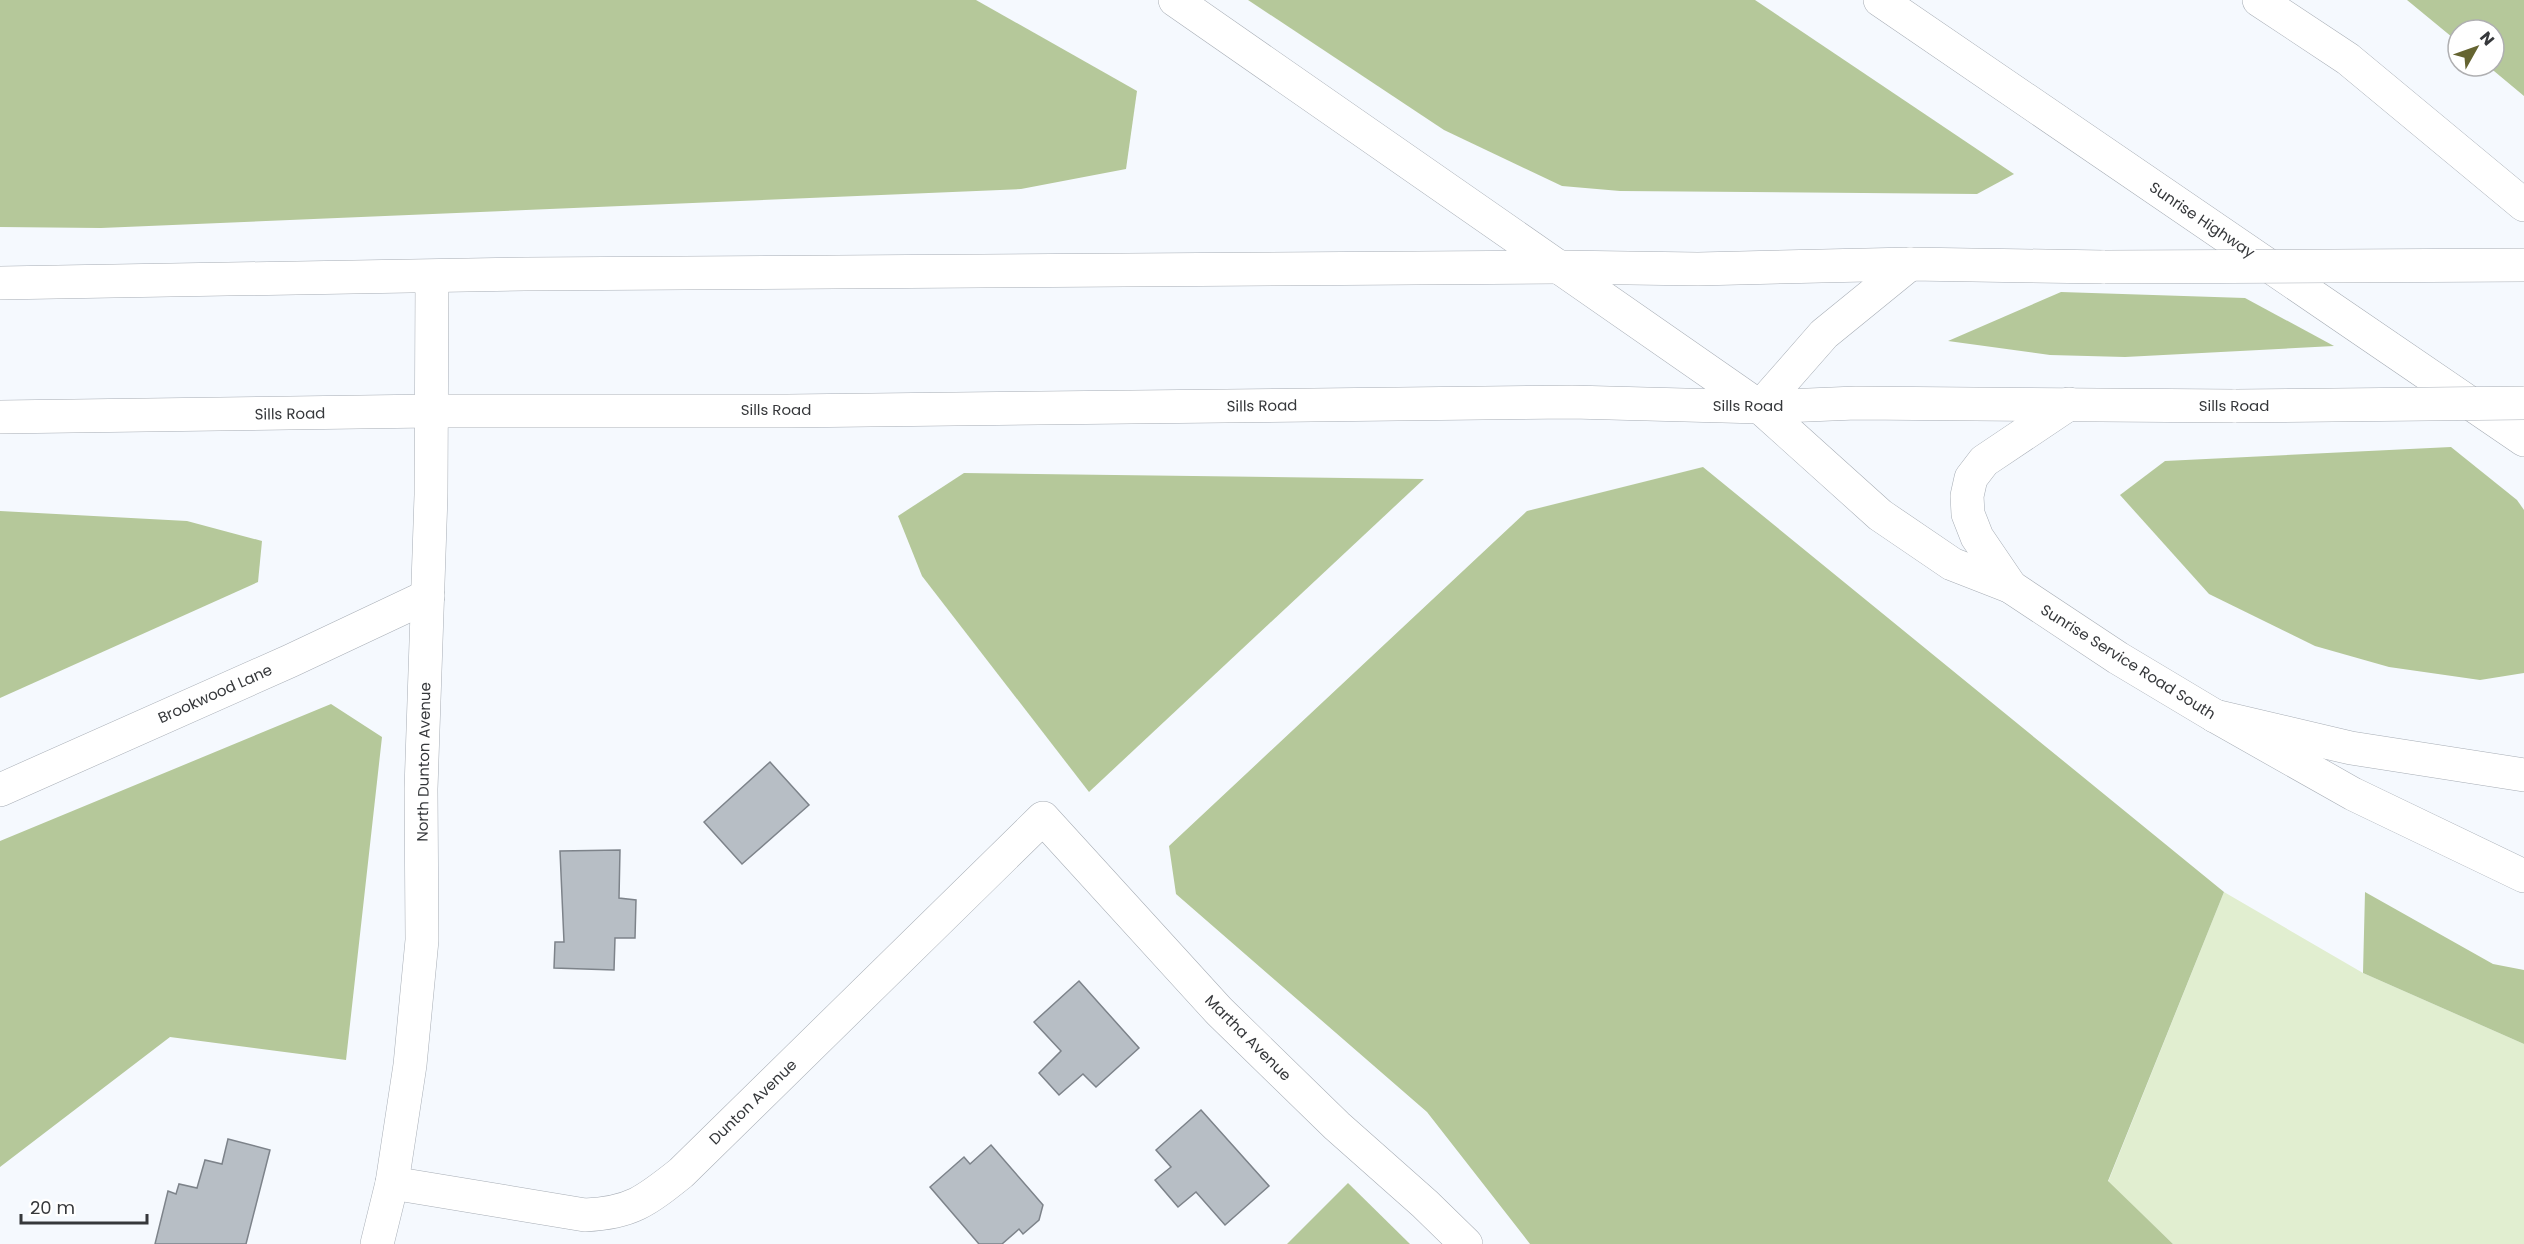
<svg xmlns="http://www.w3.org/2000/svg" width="2524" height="1244" font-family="Poppins,sans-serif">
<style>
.green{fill:#e1eed0}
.forest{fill:#b5c89a}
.building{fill:#b7bec5;stroke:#7d838a;stroke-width:1.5}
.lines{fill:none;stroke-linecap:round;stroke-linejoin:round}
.minor-casing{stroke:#a7adb5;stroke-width:34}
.tertiary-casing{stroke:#a7adb5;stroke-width:34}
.primary-casing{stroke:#a7adb5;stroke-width:34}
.motorway-casing{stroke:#a7adb5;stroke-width:34}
.minor{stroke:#fff;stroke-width:33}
.tertiary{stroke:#fff;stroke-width:33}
.primary{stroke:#fff;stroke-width:33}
.motorway{stroke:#fff;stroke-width:33}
.primary-bridge-casing{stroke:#a7adb5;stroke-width:34;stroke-linecap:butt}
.primary-bridge{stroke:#fff;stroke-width:33}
.labels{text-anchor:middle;stroke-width:4.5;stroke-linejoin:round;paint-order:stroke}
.street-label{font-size:15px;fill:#36383b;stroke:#fff}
</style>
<rect width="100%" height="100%" fill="#f5f9fe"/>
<polygon class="green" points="2224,892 2363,973 2524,1044 2524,1244 2173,1244 2108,1182"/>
<g class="forest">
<polygon points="0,0 976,0 1137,91 1126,169 1021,189 101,228 0,227"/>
<polygon points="1248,0 1755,0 2014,174 1977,194 1620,191 1562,186 1444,130"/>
<polygon points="2407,0 2524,0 2524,96 2488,66 2494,66 2494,30 2458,30 2458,42"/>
<polygon points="2061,292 2245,298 2334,346 2125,357 2050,355 1948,341"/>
<polygon points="2451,447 2517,500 2524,510 2524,673 2480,680 2389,667 2315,646 2209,594 2120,495 2165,461"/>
<polygon points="1703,467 2224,892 2108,1181 2173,1244 1530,1244 1427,1112 1176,894 1169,846 1527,511"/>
<polygon points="964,473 1424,479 1089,792 922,576 898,516"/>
<polygon points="0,511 187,521 262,541 258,582 0,698"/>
<polygon points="331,704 382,737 346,1060 170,1037 0,1167 0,841"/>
<polygon points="2365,892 2493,964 2524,970 2524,1044 2363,973"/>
<polygon points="1348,1183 1410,1244 1287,1244"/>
</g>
<g class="building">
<polygon points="770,762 809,805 742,864 704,822"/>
<polygon points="620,850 619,898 636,900 635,938 615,938 614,970 554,968 555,942 564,942 560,851"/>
<polygon points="1079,981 1139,1048 1096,1087 1083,1074 1059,1095 1039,1073 1061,1051 1034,1022"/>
<polygon points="1201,1110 1269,1186 1225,1225 1196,1192 1178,1207 1155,1180 1171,1167 1156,1150"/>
<polygon points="228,1139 270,1150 246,1244 155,1244 168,1191 176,1194 179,1184 197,1188 205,1160 222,1164"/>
<polygon points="991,1145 1043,1205 1039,1220 1023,1234 1019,1229 1002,1244 979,1244 930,1187 964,1157 970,1164"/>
</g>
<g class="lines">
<defs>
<g id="minor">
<polyline points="0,790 290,661 428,596"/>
<path d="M392 1183 585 1215C631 1213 646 1201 681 1173L1043 818 1219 1011 1337 1126 1425 1204 1466 1244"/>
</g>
<g id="tertiary">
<polyline points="1760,407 1880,515 1952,564 2011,587 2118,658 2215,716 2353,794 2524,876"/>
<polyline points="377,1244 392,1183 410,1065 422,940 421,789 431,495 432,277"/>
</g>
<g id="primary">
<polyline points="0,283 525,274 1560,267 1698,269 1910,264 2105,267"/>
<polyline points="1760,407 1824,334 1910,264"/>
<polyline points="0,417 431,411 787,411 1572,402 1760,407 1856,403 2236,406"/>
<polyline points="2011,587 1977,537 1968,514 1967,496 1971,478 1984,461 2069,404"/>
</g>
<g id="motorway">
<polyline points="1175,0 1760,407"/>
<polyline points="1880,0 2524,440"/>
<polyline points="2259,0 2348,59 2524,205"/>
<polyline points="2215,716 2351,748 2524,775"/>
</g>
</defs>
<use href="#minor" class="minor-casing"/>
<use href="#tertiary" class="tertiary-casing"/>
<use href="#primary" class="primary-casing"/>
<use href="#motorway" class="motorway-casing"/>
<use href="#minor" class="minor"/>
<use href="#tertiary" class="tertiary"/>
<use href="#primary" class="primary"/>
<use href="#motorway" class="motorway"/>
<defs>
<g id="primary-bridge">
<polyline points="2105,267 2524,265"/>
<polyline points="2236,406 2524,403"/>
</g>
</defs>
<use href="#primary-bridge" class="primary-bridge-casing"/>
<use href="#primary-bridge" class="primary-bridge"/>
</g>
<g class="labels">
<g class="street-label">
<text transform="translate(2202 220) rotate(34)" y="5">Sunrise Highway</text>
<text transform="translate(1262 406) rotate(-1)" y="5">Sills Road</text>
<text x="1748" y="411">Sills Road</text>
<text x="2234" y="411">Sills Road</text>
<text x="776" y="415">Sills Road</text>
<text transform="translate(290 414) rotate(-1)" y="5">Sills Road</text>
<text transform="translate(2128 662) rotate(32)" y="5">Sunrise Service Road South</text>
<text transform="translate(215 694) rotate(-24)" y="5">Brookwood Lane</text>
<text transform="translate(424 762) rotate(-89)" y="5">North Dunton Avenue</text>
<text transform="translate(1248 1038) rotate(45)" y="5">Martha Avenue</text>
<text transform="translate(753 1102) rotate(-44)" y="5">Dunton Avenue</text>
</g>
</g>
<g transform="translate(2476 48) rotate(50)"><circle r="28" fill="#ffffff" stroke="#afafb1" stroke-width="1.5"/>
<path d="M0-4.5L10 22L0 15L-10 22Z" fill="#656431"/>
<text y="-9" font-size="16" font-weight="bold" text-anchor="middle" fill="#36383b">N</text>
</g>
<path d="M21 1214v9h126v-9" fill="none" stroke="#36383b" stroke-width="3"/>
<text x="30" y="1214" font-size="18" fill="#36383b" stroke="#ffffff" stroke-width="4.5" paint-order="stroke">20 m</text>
</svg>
